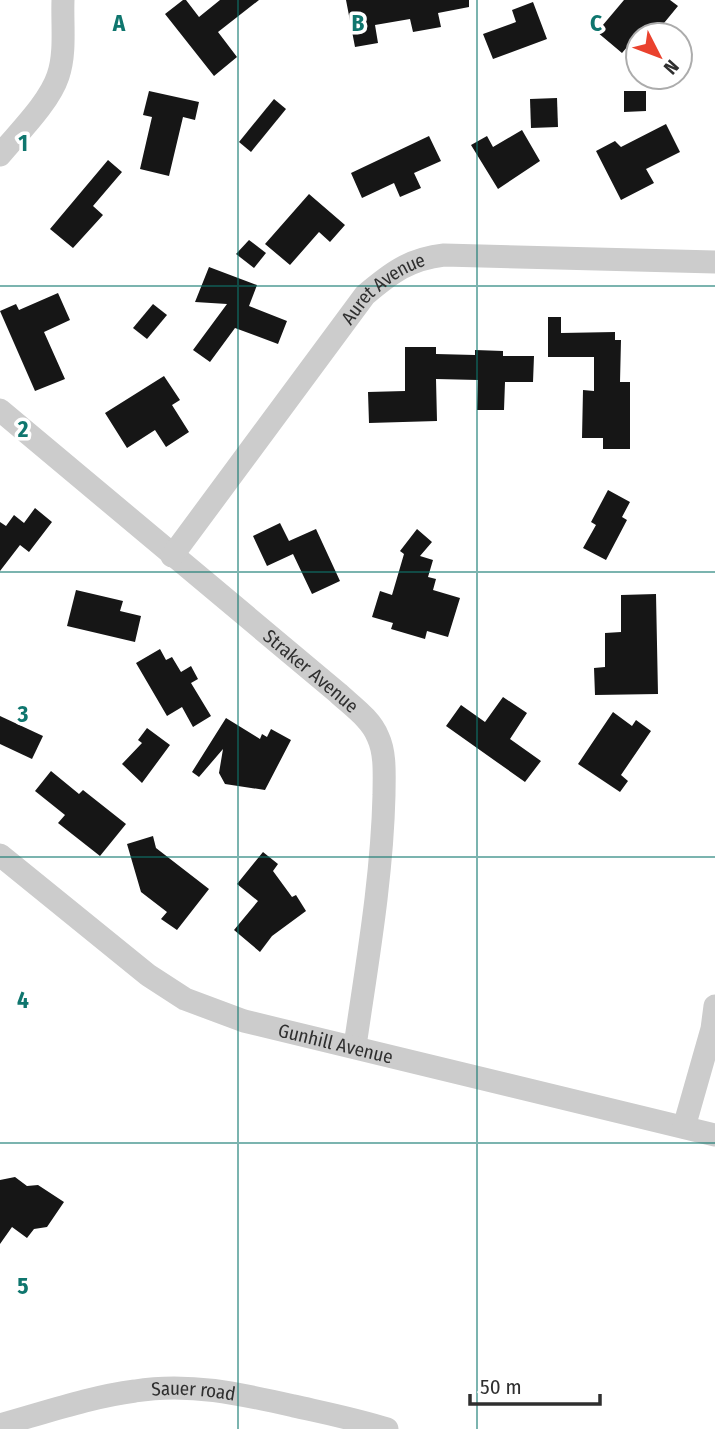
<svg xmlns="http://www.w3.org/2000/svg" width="715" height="1429" font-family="'Fira Sans Condensed',sans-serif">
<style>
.building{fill:#161616}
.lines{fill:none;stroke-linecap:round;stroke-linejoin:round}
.minor{stroke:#ccc;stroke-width:23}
.grid{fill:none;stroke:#0f766e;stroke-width:2;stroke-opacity:0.55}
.labels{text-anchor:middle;stroke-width:7;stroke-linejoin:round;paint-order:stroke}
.street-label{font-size:19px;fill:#2f2f2f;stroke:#fff}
.grid-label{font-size:23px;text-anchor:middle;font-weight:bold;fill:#0f766e;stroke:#fff;stroke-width:7;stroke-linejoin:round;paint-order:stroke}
</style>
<rect width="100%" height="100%" fill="#fff"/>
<g class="building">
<polygon points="183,0 186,0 199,17 220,0 259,0 218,32 237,57 214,76 165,14"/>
<polygon points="346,0 469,0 469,7 438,13 441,27 413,32 410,19 375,25 378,43 355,47"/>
<polygon points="624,0 670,0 678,6 655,34 645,26 622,53 597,32"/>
<polygon points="533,2 547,39 493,59 483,34 516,22 512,10"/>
<polygon points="149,91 199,102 195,120 183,117 169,176 140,169 152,117 143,115"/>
<polygon points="624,91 646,91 646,111 624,112"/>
<polygon points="557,98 558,127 531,128 530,99"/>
<polygon points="274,99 286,109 251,152 239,142"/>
<polygon points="666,124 680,152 646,169 654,183 621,200 596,151 615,141 621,147"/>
<polygon points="522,130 540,161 498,189 471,145 487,136 493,147"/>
<polygon points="429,136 441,161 414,173 421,188 400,197 394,183 362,198 351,173"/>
<polygon points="108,160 122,172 93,206 103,215 73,248 50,229"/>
<polygon points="309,194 345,225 330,242 319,232 290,265 265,244"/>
<polygon points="249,240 266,253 254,268 236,254"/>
<polygon points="209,267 257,285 249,306 287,321 278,344 235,328 210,362 193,350 227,304 195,302"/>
<polygon points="58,293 70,320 44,332 65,379 35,391 0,311 16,304 19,310"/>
<polygon points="153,304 167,315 147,339 133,328"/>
<polygon points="548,317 561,317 561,333 615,332 615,340 621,340 620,382 630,382 630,449 603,449 603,438 582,438 583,390 594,391 594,357 548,357"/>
<polygon points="405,347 436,347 436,354 475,355 475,350 503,351 503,356 534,356 533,382 505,382 504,410 477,410 478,380 436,379 437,421 369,423 368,392 405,391"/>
<polygon points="164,376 180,400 172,405 189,432 166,447 155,430 127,448 105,413"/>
<polygon points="608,490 630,502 622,517 627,520 606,560 583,548 596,525 591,522"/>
<polygon points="35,508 52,522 29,552 20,545 0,571 0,522 6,526 14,515 24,523"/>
<polygon points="280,523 289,541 316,529 340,581 312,594 293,554 267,566 253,536"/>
<polygon points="417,529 432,542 420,556 433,560 428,577 436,579 433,590 460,598 448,637 427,631 425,639 391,629 393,623 372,617 380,591 392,595 404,554 400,551"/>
<polygon points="76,590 123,601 120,611 141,616 135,642 67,626"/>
<polygon points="656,594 658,694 595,695 594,668 605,667 605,633 621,632 621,595"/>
<polygon points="160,649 166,660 172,657 181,672 191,666 198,679 191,683 211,716 193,727 182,707 167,716 136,663"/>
<polygon points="503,697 527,713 510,739 541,761 525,782 446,726 461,705 485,722"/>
<polygon points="613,712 632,726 636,720 651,731 621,775 628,781 620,792 578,764"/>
<polygon points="0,716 43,736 32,759 0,744"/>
<polygon points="226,718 260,739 262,734 267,737 271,729 291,740 265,790 225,784 219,773 223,749 199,777 192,772"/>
<polygon points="147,728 170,745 142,783 122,764 142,743 138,740"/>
<polygon points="51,771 79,794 83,790 126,824 100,856 58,823 65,815 35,791"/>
<polygon points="153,836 156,848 209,889 177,930 161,919 167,912 141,892 127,844"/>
<polygon points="263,852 278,864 273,871 292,897 296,895 306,911 272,936 260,952 234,930 258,901 237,884"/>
<polygon points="15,1177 27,1186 38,1185 64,1202 47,1227 34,1229 27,1238 12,1227 0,1244 0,1180"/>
</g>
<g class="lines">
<g class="minor">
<path d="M0 155C18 133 49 103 58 76 66 53 62 24 63 0"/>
<path id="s1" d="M0 410 338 693C352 706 371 719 378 737 386 754 384 777 384 795 382 879 367 963 355 1046"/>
<path id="s2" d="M172 556 365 295C391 273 409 259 444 255L715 262"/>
<path id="s3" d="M0 855 148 975 185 999 244 1021 715 1135"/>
<polyline points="684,1127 712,1029 715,1006"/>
<path id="s4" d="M0 1425C44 1413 89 1397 135 1391 189 1382 241 1394 294 1406 325 1413 356 1419 387 1429"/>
</g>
</g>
<path class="grid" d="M238 0V1429M477 0V1429M0 286H715M0 572H715M0 857H715M0 1143H715"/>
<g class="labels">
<g class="street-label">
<text dy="7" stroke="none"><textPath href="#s2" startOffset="343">Auret Avenue</textPath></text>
<text dy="7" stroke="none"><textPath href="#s1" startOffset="406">Straker Avenue</textPath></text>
<text dy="7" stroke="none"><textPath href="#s3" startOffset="392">Gunhill Avenue</textPath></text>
<text dy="7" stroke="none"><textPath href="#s4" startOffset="198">Sauer road</textPath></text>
</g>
</g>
<g class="grid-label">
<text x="119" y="31">A</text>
<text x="358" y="31">B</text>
<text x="596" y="31">C</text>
<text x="23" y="151">1</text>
<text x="23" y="437">2</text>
<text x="23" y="722">3</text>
<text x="23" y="1008">4</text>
<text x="23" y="1294">5</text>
</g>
<g transform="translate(659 56) rotate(132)"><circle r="33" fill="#ffffff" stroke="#acacac" stroke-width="2"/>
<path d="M0-5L12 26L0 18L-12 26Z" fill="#ea422e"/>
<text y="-10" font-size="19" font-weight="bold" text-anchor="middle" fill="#2f2f2f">N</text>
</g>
<path d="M470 1394v10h130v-10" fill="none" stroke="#2f2f2f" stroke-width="3.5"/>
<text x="480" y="1394" font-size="21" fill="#2f2f2f" stroke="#ffffff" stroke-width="5" paint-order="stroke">50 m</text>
</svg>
